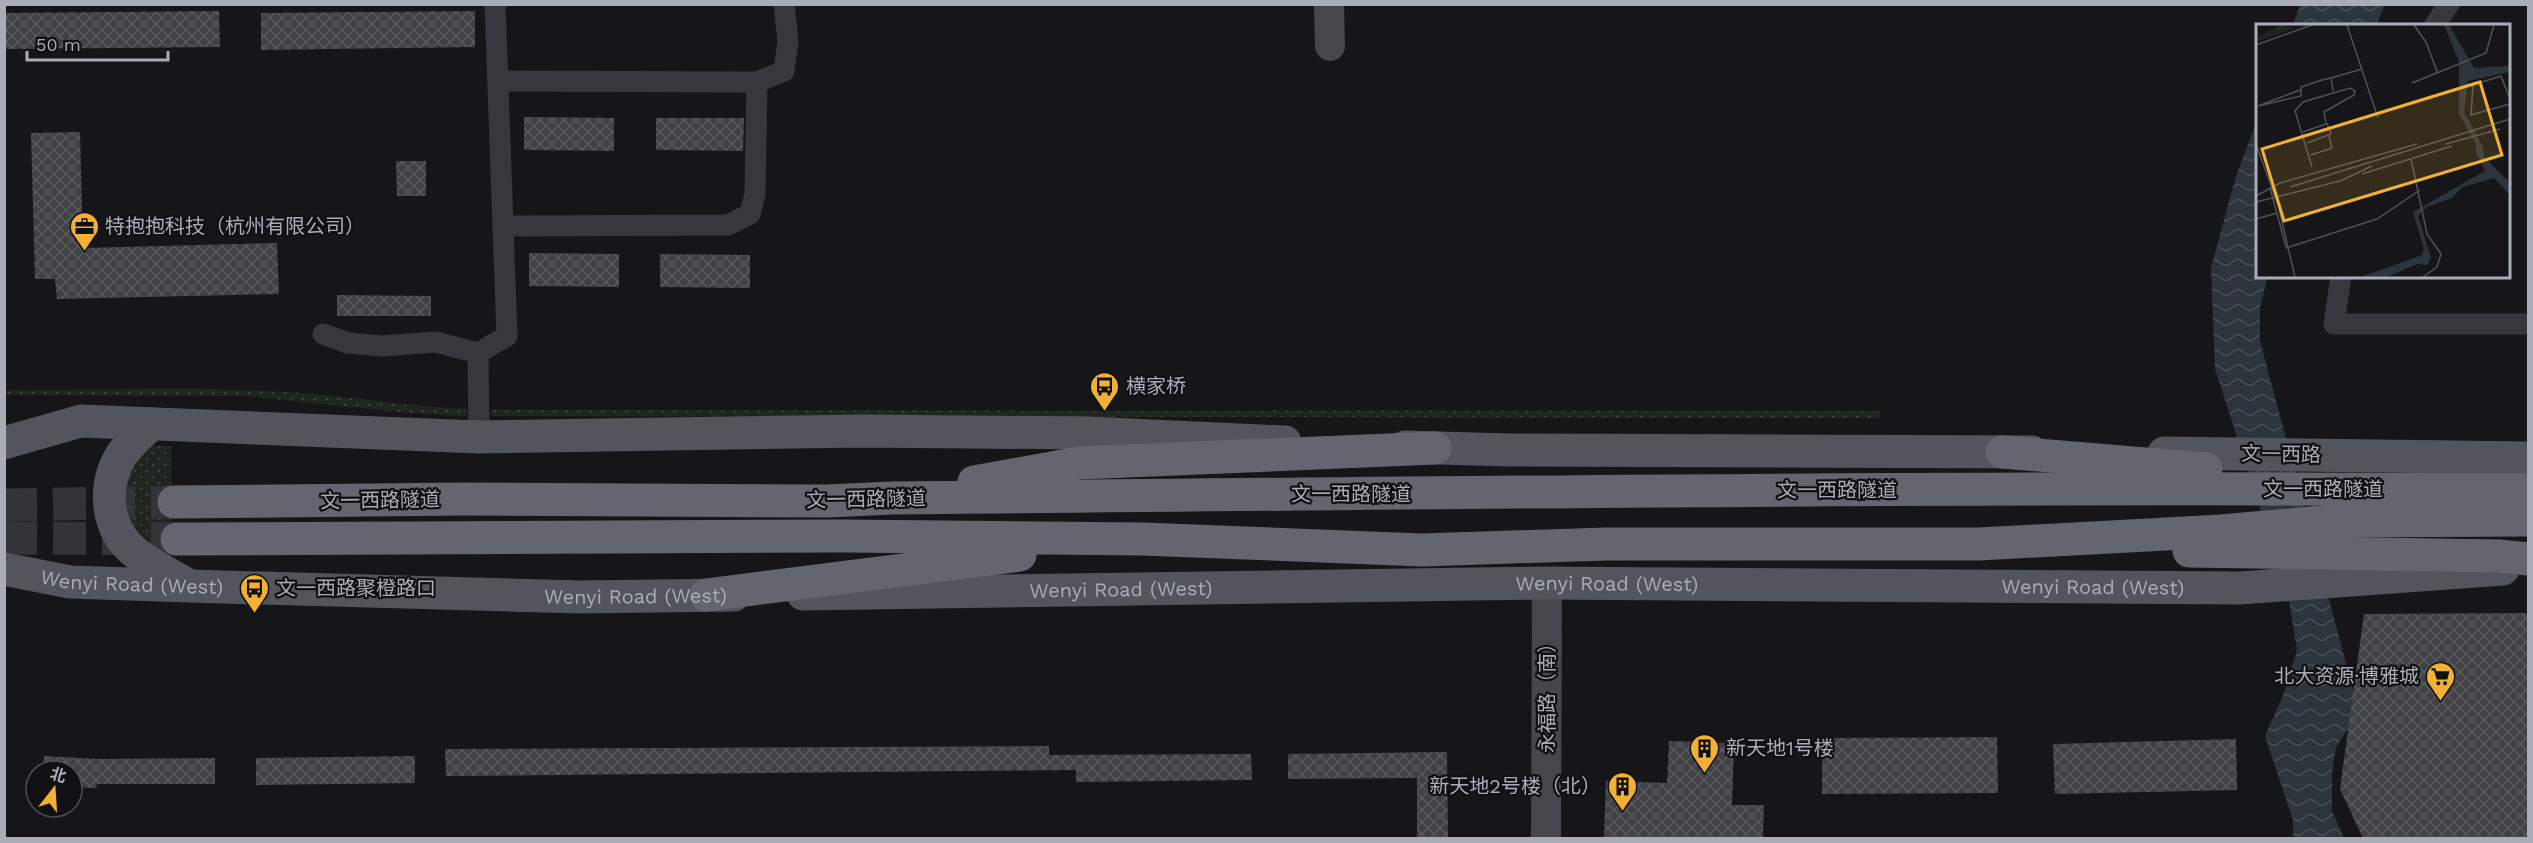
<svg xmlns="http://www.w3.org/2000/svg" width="2533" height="843" font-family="'Work Sans','Noto Sans SC',sans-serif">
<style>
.grass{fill:url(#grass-dots)}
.water{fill:url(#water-waves)}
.building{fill:url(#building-cross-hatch)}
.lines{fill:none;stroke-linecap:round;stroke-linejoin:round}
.highway-tunnel{stroke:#333438;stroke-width:33;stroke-dasharray:33 16;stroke-linecap:butt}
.street{stroke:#37383d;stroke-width:21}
.secondary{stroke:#45474d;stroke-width:30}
.primary{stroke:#53555c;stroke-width:33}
.highway{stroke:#63666e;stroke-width:33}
.labels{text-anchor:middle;stroke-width:4.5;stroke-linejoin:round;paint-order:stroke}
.poi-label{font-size:20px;fill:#a8adb8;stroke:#111113;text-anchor:start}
.street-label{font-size:20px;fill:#a8adb8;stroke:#111113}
.inset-road{fill:none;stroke:#505258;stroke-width:1.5}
.view{fill:#f2b134;fill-opacity:0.15;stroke:#f2b134;stroke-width:3}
.inset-edge{fill:none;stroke:#a8adb8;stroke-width:3}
</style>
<defs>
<pattern id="grass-dots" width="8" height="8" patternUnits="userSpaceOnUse" patternTransform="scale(1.5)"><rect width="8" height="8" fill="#1e261f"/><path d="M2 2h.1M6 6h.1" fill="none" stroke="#3c433d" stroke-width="1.8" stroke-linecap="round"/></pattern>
<pattern id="water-waves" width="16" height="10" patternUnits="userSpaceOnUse" patternTransform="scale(1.5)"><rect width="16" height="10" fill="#2c353c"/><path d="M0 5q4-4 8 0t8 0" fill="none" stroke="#485056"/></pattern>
<pattern id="building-cross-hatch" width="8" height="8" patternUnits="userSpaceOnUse" patternTransform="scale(1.5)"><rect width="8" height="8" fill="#404145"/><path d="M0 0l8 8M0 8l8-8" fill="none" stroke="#595a5e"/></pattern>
</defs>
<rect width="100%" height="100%" fill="#161618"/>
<g class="grass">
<path d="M5 390C98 390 193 386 286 392 347 395 406 407 467 409V416L409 413 245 396 5 395Z"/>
<polygon points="491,410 1880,411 1880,418 491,416"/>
<polygon points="147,446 171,446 171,556 148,550 119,511 130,459"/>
</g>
<g class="water">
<polygon points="2300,5 2300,4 2385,5 2376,25 2293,25"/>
<polygon points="2257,121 2257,276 2268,276 2260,307 2260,341 2355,697 2350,726 2336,747 2332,773 2332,811 2344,838 2293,838 2293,820 2265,736 2284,693 2297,650 2288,595 2215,369 2211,268 2236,176"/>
</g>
<g class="building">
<polygon points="219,11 220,47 6,49 5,13"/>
<polygon points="475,11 475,47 261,50 261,13"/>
<polygon points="524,117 614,118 614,151 524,150"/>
<polygon points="656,118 744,118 743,151 656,150"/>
<polygon points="80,132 83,248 277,243 279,294 57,299 55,279 35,279 31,133"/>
<polygon points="396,161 426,161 426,196 397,196"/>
<polygon points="529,253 619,254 619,287 529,286"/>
<polygon points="660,254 750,255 750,288 660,287"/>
<polygon points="337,295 431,296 431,316 337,316"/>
<polygon points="2529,613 2529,838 2363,838 2340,789 2364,614"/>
<polygon points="1997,737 1998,793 1822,794 1822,738"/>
<polygon points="2236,739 2237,790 2055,794 2053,744"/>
<polygon points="1669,741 1734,743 1732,805 1764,805 1763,838 1604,838 1606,781 1667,783"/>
<polygon points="1049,746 1049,755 1251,754 1252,780 1076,782 1076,770 446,776 445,749"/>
<polygon points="1447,752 1448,838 1417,838 1417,778 1288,779 1288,754"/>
<polygon points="44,756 97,759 215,758 215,784 97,784 96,788 72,787 72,771 43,771"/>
<polygon points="415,756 415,783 256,785 256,758"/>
</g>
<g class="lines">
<g class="highway-tunnel">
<polyline points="4,505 174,502"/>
<polyline points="4,538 177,539"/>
</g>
<g class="street">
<polyline points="2434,26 2449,4"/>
<polyline points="498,81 757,82 784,71 788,41 784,4"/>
<polyline points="503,226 728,225 750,214 755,194 757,82"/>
<polyline points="2341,276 2334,324 2528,324"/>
<polyline points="323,334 348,343 382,346 436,342 478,353 479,437"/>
<polyline points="478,353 507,336 495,4"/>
</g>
<g class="secondary">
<polyline points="1329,4 1330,46"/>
<polyline points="1546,838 1547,583"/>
</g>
<g class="primary">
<path d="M151 424C142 433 130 443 122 454 102 486 105 530 137 554 153 566 171 575 188 585"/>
<polyline points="4,443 81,421 479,437 863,431 1087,433 1285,442"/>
<polyline points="1405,447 1509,450 2032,452"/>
<polyline points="2164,453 2528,458"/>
<path id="s1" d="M4 569 70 582 189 586 580 597 734 595"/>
<path id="s2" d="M803 594 1547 583 2240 588 2503 569"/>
</g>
<g class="highway">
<polyline points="2002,452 2206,469"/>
<polyline points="974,482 1079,463 1435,448"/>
<path d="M174 502 464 499 828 501 892 498C1437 493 1983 486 2528 490"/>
<polyline points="177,539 843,536 1142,539 1422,550 1606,544 1979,544 2221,531 2333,521 2528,520"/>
<polyline points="2189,551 2499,556 2528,559"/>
<polyline points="706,595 1020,555"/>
</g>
</g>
<defs>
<symbol id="office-pin" viewBox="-11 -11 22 30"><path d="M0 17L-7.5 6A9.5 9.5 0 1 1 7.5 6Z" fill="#f2b134" stroke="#111113"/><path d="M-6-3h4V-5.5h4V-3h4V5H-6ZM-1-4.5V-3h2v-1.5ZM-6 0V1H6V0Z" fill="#111"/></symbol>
<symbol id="bus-pin" viewBox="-11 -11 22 30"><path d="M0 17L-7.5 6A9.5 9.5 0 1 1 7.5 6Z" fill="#f2b134" stroke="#111113"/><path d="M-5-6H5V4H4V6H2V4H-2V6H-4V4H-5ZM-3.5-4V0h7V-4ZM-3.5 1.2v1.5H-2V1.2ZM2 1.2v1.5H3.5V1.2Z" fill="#111"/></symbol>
<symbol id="supermarket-pin" viewBox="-11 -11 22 30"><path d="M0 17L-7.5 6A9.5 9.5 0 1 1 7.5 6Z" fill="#f2b134" stroke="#111113"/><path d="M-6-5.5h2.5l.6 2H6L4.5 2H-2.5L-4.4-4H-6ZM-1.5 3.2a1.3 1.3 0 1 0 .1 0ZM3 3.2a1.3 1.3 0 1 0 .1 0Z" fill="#111"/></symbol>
<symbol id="building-pin" viewBox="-11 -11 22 30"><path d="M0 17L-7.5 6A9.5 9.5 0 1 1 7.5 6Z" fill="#f2b134" stroke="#111113"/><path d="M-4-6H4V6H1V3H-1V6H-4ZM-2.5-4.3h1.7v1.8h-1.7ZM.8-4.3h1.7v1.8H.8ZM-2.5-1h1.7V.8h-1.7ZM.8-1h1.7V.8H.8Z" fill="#111"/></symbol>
</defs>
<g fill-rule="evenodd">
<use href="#office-pin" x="68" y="210" width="33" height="45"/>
<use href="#bus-pin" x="1088" y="370" width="33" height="45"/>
<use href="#bus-pin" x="238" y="572" width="33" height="45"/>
<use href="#supermarket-pin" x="2424" y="660" width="33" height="45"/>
<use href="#building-pin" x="1688" y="732" width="33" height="45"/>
<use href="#building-pin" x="1606" y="770" width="33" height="45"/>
</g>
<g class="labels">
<g class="poi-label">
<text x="105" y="233">特抱抱科技（杭州有限公司）</text>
<text x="1126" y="393">横家桥</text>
<text x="276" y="595">文一西路聚橙路口</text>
<text x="2419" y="683" text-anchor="end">北大资源·博雅城</text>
<text x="1726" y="755">新天地1号楼</text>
<text x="1601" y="793" text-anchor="end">新天地2号楼（北）</text>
</g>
<g class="street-label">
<text transform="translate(2281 454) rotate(1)" y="7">文一西路</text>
<text x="2323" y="496">文一西路隧道</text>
<text x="1837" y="497">文一西路隧道</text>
<text x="1351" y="501">文一西路隧道</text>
<text transform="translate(866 499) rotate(-1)" y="7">文一西路隧道</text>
<text transform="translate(380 500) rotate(-1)" y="7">文一西路隧道</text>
<text dy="7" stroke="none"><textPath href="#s1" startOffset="129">Wenyi Road (West)</textPath></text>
<text dy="7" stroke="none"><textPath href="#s2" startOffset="804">Wenyi Road (West)</textPath></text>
<text dy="7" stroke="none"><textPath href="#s2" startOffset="1290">Wenyi Road (West)</textPath></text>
<text dy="7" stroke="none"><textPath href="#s2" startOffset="318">Wenyi Road (West)</textPath></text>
<text dy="7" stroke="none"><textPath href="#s1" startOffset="633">Wenyi Road (West)</textPath></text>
<text transform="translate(1547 693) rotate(-90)" y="7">永福路（南）</text>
</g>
</g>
<g transform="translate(2256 24)">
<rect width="254" height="254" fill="#161618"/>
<path d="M24 1 38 4 0 18V14Z" fill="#1e261f"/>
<path d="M188 1H193L218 44 253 42V48L212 57 208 88 227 123 228 133 253 158V170L238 154 206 163 196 174 171 183 162 192 175 234 171 241 161 240 131 253H91L108 252 166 231 168 225 157 188 229 147 220 129V120L203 90V38Z" fill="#2c353c"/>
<path class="inset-road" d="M91 1 122 94M158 1 170 18 182 50M0 21 56 1M75 54 106 45M156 59 230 29 238 1M44 66 2 82 45 72V63L66 56 75 54 77 67M254 75 245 52 217 61 215 91 254 80M47 108 70 100 68 88 98 71 99 67 94 64 47 78 39 87 56 143M51 119 75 110 71 99M0 120 22 181 39 253M190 120 244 105M55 131 76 124 73 112M155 135 171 210 185 230 181 243 167 253M106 150 196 122M82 158 116 142M34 163 254 95M14 164 30 223M0 172 24 159 161 120M0 178 84 157M0 195 21 189M30 224 121 195 164 166"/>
<path class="view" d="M224 58 246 131 28 197 6 125Z"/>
<rect width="254" height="254" class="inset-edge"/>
</g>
<rect width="2533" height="843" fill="none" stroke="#a8adb8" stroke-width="12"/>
<g transform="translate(54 789) rotate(17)"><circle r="28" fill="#111113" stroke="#4d4f55" stroke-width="1.5"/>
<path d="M0-4.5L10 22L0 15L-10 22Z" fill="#f2b134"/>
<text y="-9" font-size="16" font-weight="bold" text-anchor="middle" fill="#a8adb8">北</text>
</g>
<path d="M27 51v9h141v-9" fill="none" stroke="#a8adb8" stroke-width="3"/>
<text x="36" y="51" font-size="18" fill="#a8adb8" stroke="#111113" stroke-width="4.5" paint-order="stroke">50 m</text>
</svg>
